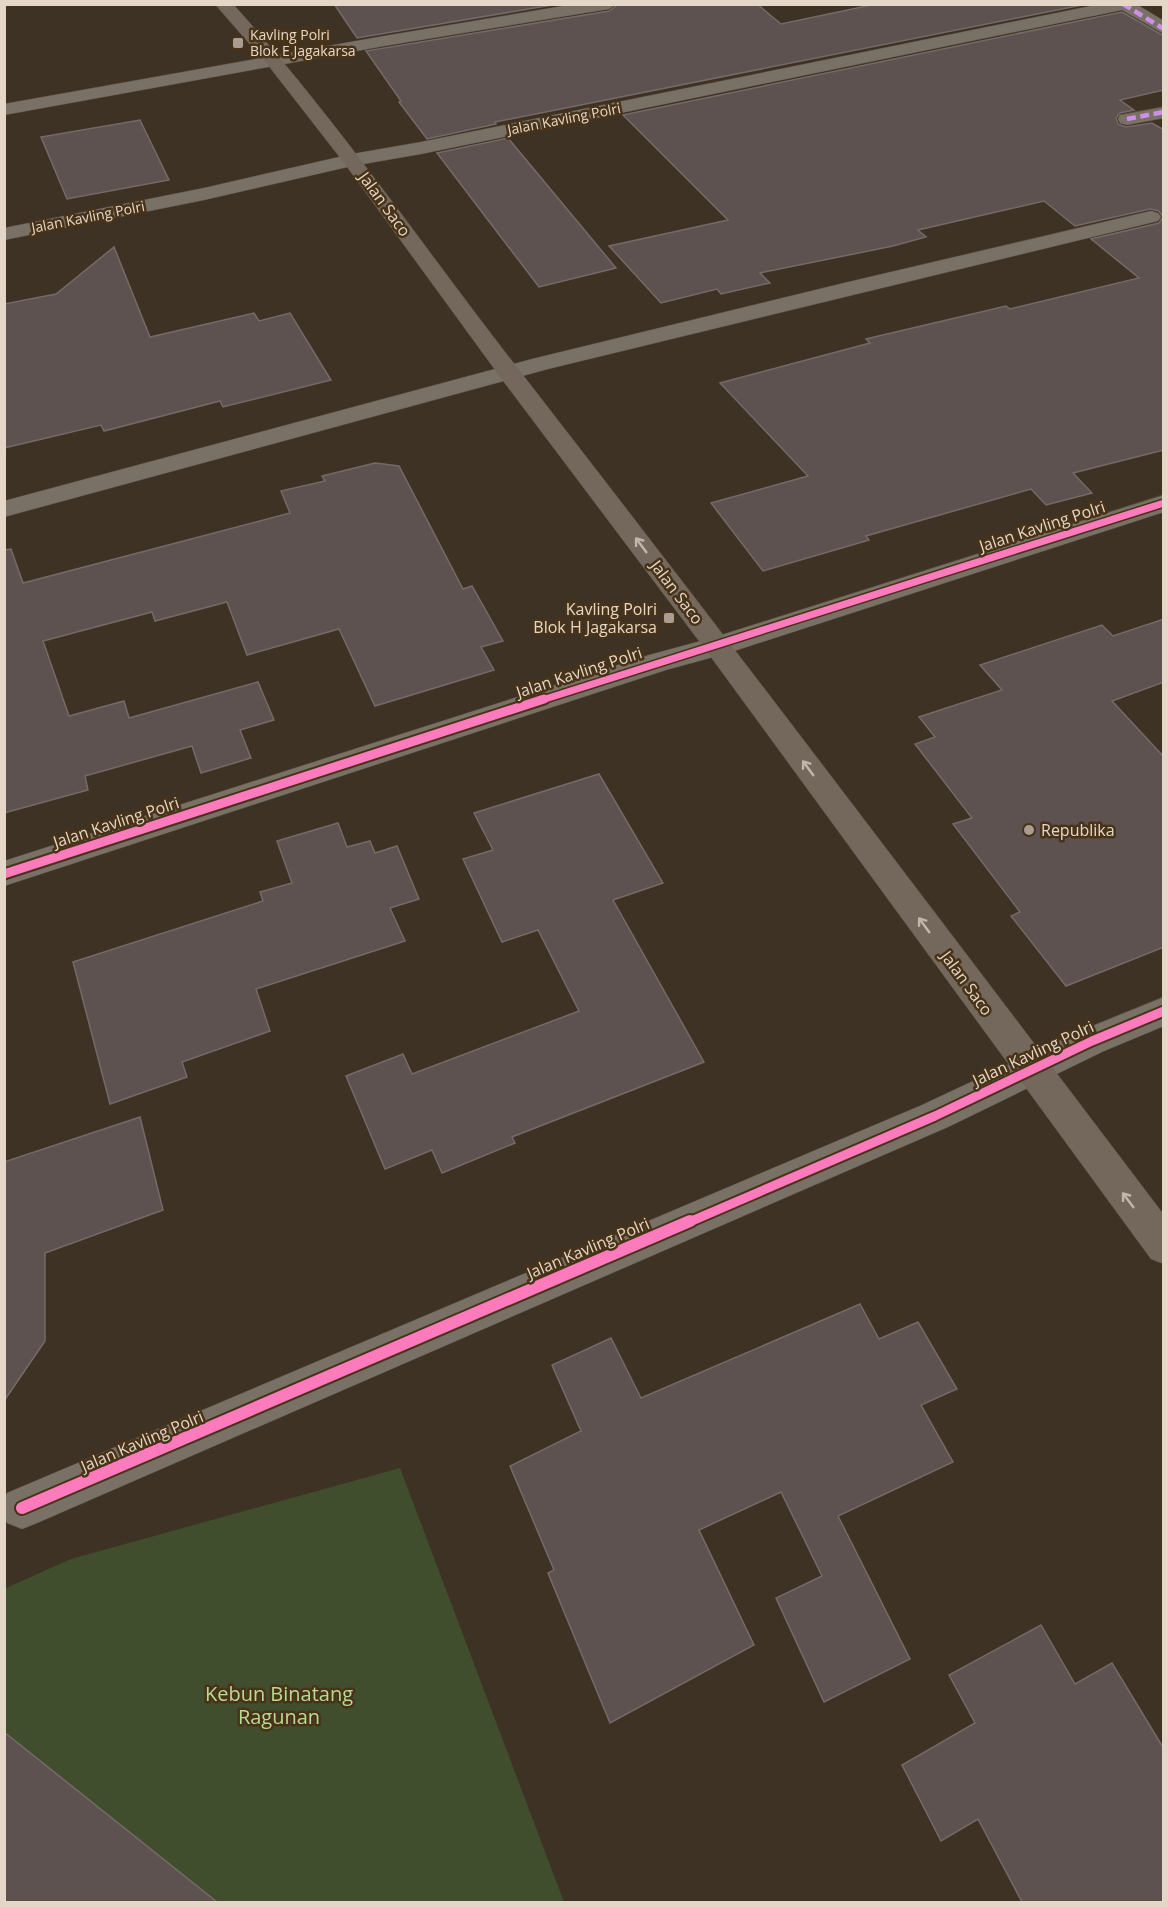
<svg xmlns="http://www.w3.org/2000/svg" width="1168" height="1907" font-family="'Open Sans',sans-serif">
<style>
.green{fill:#414e2e}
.building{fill:#5d5250;stroke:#756a68;stroke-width:1.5}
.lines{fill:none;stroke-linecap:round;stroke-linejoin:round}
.street-casing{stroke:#594f42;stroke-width:1}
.secondary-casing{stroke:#594f42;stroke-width:1}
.street{fill:#7a7166;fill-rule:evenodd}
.secondary{fill:#74685c;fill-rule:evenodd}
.quiet{stroke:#ce8fe9;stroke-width:4.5;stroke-dasharray:9 4.5;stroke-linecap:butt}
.cycleway-far2-casing{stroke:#483319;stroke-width:10}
.cycleway-far1-casing{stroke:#483319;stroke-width:13}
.cycleway-casing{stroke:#483319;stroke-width:16}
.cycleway-far2{stroke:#fd7abc;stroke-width:7}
.cycleway-far1{stroke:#fd7abc;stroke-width:9}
.cycleway{stroke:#fd7abc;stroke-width:12}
.oneway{stroke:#c2b6a8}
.poi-dot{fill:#aa9d8f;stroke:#483319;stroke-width:2}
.labels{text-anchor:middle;stroke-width:5;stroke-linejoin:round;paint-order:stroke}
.far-poi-label{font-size:14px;fill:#e4d7c8;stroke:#483319;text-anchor:start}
.far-street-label{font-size:14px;fill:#e4d7c8;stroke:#483319}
.street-label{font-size:16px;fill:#e4d7c8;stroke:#483319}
.poi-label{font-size:16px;fill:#e4d7c8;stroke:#483319;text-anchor:end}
.near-park-label{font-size:20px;fill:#b8db92;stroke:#483319}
</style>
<rect width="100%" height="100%" fill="#3e3224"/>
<polygon class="green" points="400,1468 564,1902 5,1902 4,1589 71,1559"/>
<g class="building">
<polygon points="334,4 558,4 357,38"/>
<polygon points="619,4 757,4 781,24 876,4 1087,4 495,122 496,124 427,139 399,102 401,101 366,51 609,11"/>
<polygon points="1122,12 1164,36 1164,90 1120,100 1134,110 1120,113 1116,118 1118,124 1126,127 1152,123 1164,130 1164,450 1073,473 1092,493 1046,505 1031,489 866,536 869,540 763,571 711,503 808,476 720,383 870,343 866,339 1006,306 1010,309 1139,278 1091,239 1159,223 1163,217 1159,211 1150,209 1075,226 1044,201 918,230 926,237 893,246 760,273 770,283 721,294 717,289 661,303 609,246 728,220 623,115"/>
<polygon points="140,120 169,180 67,199 41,137"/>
<polygon points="508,138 616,268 539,287 437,153"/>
<polygon points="114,247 150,337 254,313 259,321 290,313 331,380 223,407 220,401 104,431 101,425 4,448 4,304 56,294"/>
<polygon points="375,463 399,466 463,589 472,586 503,641 481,647 494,670 375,706 339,629 247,655 227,602 155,621 152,612 43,641 69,716 124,701 129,718 258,682 274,720 240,730 251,758 201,773 192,746 85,776 88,790 4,813 4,550 11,549 23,583 290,513 281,491 325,481 322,476"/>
<polygon points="1164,619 1164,682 1112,701 1164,757 1164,947 1066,986 1011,916 1020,912 953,824 972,818 915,744 935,737 919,717 1002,690 980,665 1102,625 1113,636"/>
<polygon points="599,774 663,883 613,900 704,1062 512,1137 515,1143 442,1173 432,1150 385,1169 346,1076 403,1054 412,1074 579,1011 538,930 502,942 463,859 493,850 474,813"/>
<polygon points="338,823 347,847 370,841 375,853 397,846 419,899 390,908 405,941 256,989 270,1031 182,1062 187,1077 110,1104 73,962 263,901 260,892 292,883 277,841"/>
<polygon points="140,1117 163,1210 45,1253 45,1341 4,1401 4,1162"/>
<polygon points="860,1304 879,1339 918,1322 957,1389 921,1405 953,1462 838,1516 910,1659 824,1702 776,1598 822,1576 781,1492 699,1530 754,1645 610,1723 548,1573 554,1570 510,1466 581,1431 552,1365 611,1338 641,1398"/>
<polygon points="1041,1625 1075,1684 1112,1663 1164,1749 1164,1902 1022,1902 978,1819 941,1841 902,1765 975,1723 949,1675"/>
<polygon points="4,1732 217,1902 4,1902"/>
</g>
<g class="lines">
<defs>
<g id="street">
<polygon points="575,4 617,4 609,9 384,46 4,115 4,104 384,36"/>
<polygon points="1101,4 1136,4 1164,21 1164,34 1122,10 421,154 352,166 204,200 4,240 4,228 204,188 352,154 421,142"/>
<polygon points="1164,107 1164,118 1127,125 1120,123 1118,119 1120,115"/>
<polygon points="1151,211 1158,213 1161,217 1158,221 548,369 4,517 4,501 532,359 844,283"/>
<polygon points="1164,495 1164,512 728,653 666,670 4,886 4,861 649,655 712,638"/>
<path d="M1164 997V1026L1104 1051 948 1127 37 1523 22 1529 7 1523C3 1514 3 1502 7 1493L922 1105 1080 1031Z"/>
</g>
<path id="secondary" d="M215 4H233C339 122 428 254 526 379 741 656 952 935 1164 1215V1264L1151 1259 708 653 501 378 345 164 268 65Z"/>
</defs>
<use href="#street" class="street-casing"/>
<use href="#secondary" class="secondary-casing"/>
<use href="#street" class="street"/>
<use href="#secondary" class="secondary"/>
<g class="quiet">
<polyline points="1123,4 1164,29"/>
<polyline points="1127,119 1164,112"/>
</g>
<defs>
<polyline id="cycleway-far2" points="539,701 1164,503"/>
<g id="cycleway-far1">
<polyline points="4,874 544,699"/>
<polyline points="687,1223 935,1116 1092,1041 1164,1011"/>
</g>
<polyline id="cycleway" points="22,1508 690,1221"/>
</defs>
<use href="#cycleway-far2" class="cycleway-far2-casing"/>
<use href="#cycleway-far1" class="cycleway-far1-casing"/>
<use href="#cycleway" class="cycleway-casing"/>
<use href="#cycleway-far2" class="cycleway-far2"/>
<use href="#cycleway-far1" class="cycleway-far1"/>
<use href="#cycleway" class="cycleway"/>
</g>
<defs><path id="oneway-shaft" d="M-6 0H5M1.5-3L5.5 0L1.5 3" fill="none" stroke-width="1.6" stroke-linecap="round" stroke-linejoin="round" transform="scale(1.5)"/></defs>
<g class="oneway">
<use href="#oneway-shaft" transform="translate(641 545) rotate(-127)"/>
<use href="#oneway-shaft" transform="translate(808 768) rotate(-126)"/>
<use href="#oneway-shaft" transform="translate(924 925) rotate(-126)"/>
<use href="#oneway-shaft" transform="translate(1128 1200) rotate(-127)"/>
</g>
<g class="poi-dot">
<rect x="232" y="37" width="12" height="12" rx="3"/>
<rect x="663" y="612" width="12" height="12" rx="3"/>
<circle cx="1029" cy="830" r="6"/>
</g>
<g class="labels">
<g class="far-poi-label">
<text x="250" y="40">Kavling Polri<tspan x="250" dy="16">Blok E Jagakarsa</tspan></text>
</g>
<g class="far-street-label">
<text transform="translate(564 119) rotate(-11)" y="5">Jalan Kavling Polri</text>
<text transform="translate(88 217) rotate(-11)" y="5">Jalan Kavling Polri</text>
</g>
<g class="street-label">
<text transform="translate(385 204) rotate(54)" y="6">Jalan Saco</text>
<text transform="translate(1042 526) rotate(-18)" y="6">Jalan Kavling Polri</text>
<text transform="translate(677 592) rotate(53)" y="6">Jalan Saco</text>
<text transform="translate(579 672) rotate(-18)" y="6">Jalan Kavling Polri</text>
<text transform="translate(116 822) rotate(-18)" y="6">Jalan Kavling Polri</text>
<text transform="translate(967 983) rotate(54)" y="6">Jalan Saco</text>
<text transform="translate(1033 1053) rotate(-25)" y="6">Jalan Kavling Polri</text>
<text transform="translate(588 1248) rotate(-23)" y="6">Jalan Kavling Polri</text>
<text transform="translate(142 1441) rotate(-23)" y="6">Jalan Kavling Polri</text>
</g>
<g class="poi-label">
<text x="657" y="615">Kavling Polri<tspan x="657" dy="18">Blok H Jagakarsa</tspan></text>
<text x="1041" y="836" text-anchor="start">Republika</text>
</g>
<g class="near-park-label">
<text x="279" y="1701">Kebun Binatang<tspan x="279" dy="23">Ragunan</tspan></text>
</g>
</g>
<rect width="1168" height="1907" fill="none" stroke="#e4d7c8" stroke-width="12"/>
</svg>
